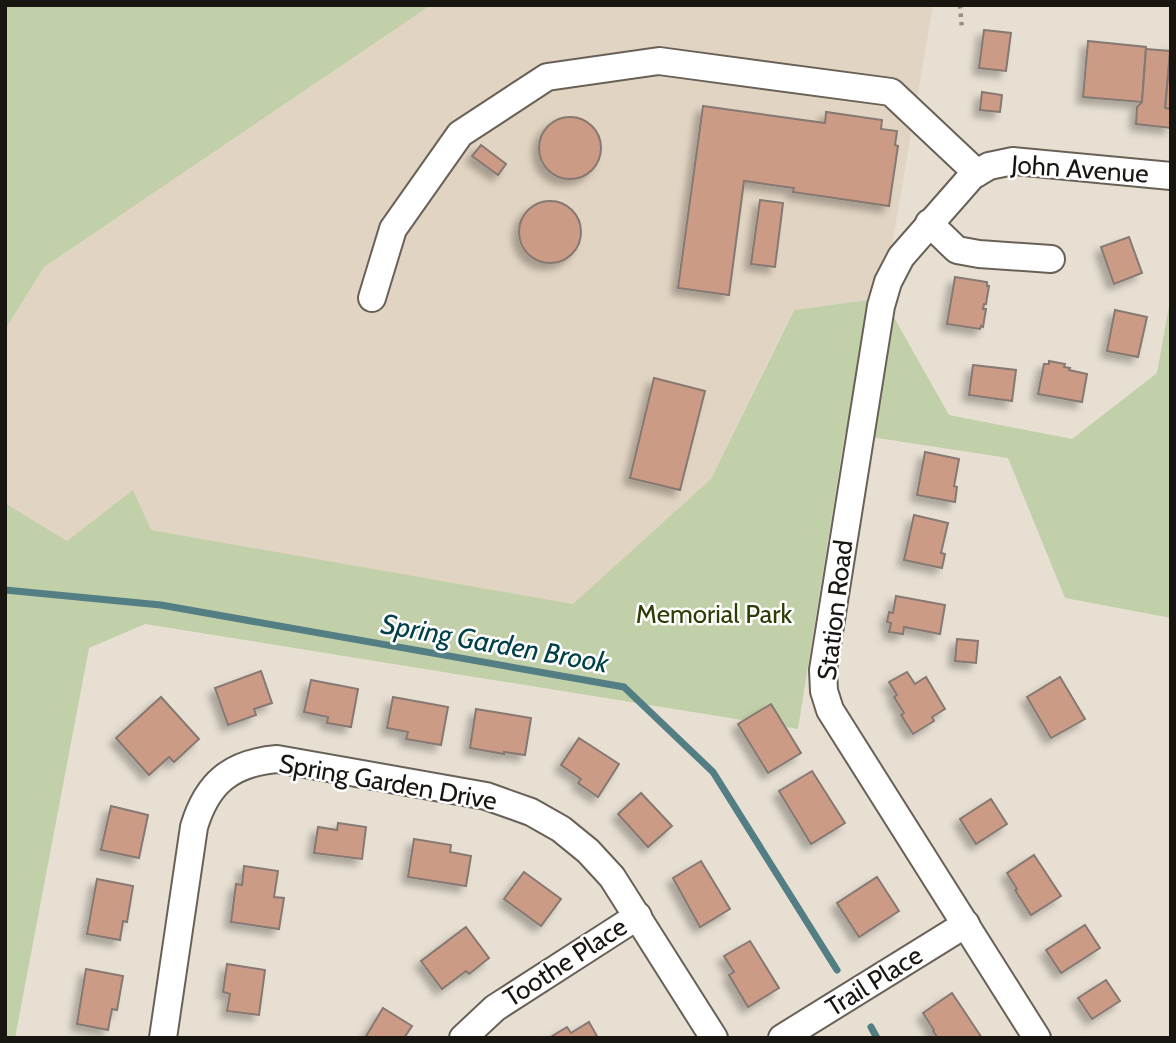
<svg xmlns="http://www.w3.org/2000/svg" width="1176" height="1043" font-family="Cabin,sans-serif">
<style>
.built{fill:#e2d4c2}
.green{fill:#c2d0a9}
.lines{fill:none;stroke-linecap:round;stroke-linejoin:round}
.stream{stroke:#527e84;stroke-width:7}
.building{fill:#cc9b85;stroke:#867872;stroke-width:2;filter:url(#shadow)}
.minor-casing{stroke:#696157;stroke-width:30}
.path{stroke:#958f85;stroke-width:4.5;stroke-dasharray:3.5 5;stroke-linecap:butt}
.minor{stroke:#fff;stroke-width:26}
.labels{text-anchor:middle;stroke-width:5;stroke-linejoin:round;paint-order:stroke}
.street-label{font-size:26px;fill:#191612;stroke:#fff}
.park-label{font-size:26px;fill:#2e3c05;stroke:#fff}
.water-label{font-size:28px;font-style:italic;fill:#014048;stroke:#fff}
</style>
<defs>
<filter id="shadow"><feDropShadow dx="-6" dy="6" stdDeviation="3.5" flood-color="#0004"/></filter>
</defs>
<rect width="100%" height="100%" fill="#e7dfd2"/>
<polygon class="built" points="431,5 933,5 883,298 793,310 711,479 573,605 150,530 67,541 5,503 5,330 44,267"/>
<g class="green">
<polygon points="5,5 431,5 44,267 5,330"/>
<polygon points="1171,295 1171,618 1065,598 1008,458 845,433 798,729 145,624 89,648 15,1038 5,1038 5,503 67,541 133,490 151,530 573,604 711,479 794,310 883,298 949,415 1072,439 1157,373"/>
</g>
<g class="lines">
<g class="stream">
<polyline points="5,590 161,605 624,687 713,772 837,970"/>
<polyline points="871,1027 877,1038"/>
</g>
</g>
<g class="building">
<polygon points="984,30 1011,33 1006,71 979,68"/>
<polygon points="1088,41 1146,47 1142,102 1083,97"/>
<polygon points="1171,42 1171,109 1165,108"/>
<polygon points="1146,49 1170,51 1165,108 1171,109 1171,128 1136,124 1137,107 1142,102"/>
<polygon points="982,92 1002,95 1000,112 980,110"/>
<polygon points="703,106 825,123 826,112 882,120 881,129 897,131 895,145 898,146 889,206 793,192 794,188 744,181 729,295 678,288"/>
<circle cx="570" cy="148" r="31"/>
<polygon points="481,145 506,164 498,175 472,156"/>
<polygon points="760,200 783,203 775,267 751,264"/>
<circle cx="550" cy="232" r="31"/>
<polygon points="1129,237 1142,273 1114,284 1101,247"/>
<polygon points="955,277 987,282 987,286 989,286 986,304 984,304 983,309 986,309 983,327 981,326 980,329 947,324"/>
<polygon points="1115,310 1147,317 1138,357 1107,351"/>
<polygon points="1049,361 1065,364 1064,367 1070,368 1069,370 1087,374 1082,402 1038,394 1044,364 1049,364"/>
<polygon points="973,365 1016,370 1012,401 969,395"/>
<polygon points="654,378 705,391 680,490 630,478"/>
<polygon points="925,452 959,459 954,486 957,487 955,502 917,495"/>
<polygon points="914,515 948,523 941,553 945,554 942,568 904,560"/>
<polygon points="896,596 945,605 940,634 904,627 903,634 889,632 891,623 887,622 889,612 893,613"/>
<polygon points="957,639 978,641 976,663 955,661"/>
<polygon points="261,671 272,703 254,709 256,715 228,725 215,688"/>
<polygon points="907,672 915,684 926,677 945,709 932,717 934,721 913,734 901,715 904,713 894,697 897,695 889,682"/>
<polygon points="1060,677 1085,719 1051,738 1027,697"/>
<polygon points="311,680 358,689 351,727 327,723 328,717 304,712"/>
<polygon points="161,697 199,739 174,762 169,757 149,775 116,738"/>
<polygon points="393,697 448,707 441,745 406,739 408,732 387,728"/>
<polygon points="771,704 801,753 768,773 738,724"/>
<polygon points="476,709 531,718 525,755 504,752 504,754 470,748"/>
<polygon points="579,738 619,764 598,797 578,783 581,779 561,765"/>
<polygon points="812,771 845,823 811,844 779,791"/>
<polygon points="641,793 672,826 648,847 618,814"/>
<polygon points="991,799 1007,824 976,844 960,819"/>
<polygon points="111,806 148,815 139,858 101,850"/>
<polygon points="338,823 366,827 362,859 314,853 318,827 337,830"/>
<polygon points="414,839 451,845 450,852 471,856 466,886 408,877"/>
<polygon points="1034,855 1061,896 1031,915 1015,890 1017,889 1007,873"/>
<polygon points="701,861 730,909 700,927 673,878"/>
<polygon points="244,866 278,871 274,897 284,898 279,929 231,922 236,884 242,885"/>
<polygon points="524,872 561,899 541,926 504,899"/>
<polygon points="877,877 899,911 859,937 837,903"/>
<polygon points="97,879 133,886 127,922 123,921 120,940 87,934"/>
<polygon points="1085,925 1100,948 1061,973 1046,950"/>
<polygon points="466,927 489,958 469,974 466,971 442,989 421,961"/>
<polygon points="750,941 779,988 748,1007 729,975 734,972 724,956"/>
<polygon points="227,964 265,970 259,1015 227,1011 230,994 223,992"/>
<polygon points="86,969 123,976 117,1010 112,1009 108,1030 77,1024"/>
<polygon points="1106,980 1120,1001 1092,1019 1078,998"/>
<polygon points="952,993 982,1038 938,1038 933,1031 934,1030 923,1013"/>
<polygon points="383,1008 412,1026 404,1038 365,1038"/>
<polygon points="589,1022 598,1038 549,1038 567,1027 571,1033"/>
</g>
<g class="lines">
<defs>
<g id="minor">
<polyline points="929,223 957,250 979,254 1051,259"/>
<polyline points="372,298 393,229 460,134 547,77 659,61 891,92 977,173"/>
<path d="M163 1038 194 827C207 783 231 763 277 759L486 796 531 812 561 829 588 851 612 877 714 1038"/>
<polyline points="463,1038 495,1008 638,916"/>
<polyline points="782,1038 966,924"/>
<polyline points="1037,1038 830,710 824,691 823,670 881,306 888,282 901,257 972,176 989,166 1013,161 1171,176"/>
</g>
</defs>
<use href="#minor" class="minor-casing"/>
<polyline class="path" points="960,5 962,29"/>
<use href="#minor" class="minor"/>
</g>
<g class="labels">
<g class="street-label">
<text transform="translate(1080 169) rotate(4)" y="9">John Avenue</text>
<text transform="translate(835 610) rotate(-83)" y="9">Station Road</text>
<text transform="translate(388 782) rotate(10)" y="9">Spring Garden Drive</text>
<text transform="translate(565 962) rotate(-33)" y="9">Toothe Place</text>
<text transform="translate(874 981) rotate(-32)" y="9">Trail Place</text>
</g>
<g class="park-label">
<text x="714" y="623">Memorial Park</text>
</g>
<g class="water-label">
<text transform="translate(495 643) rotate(10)" y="10">Spring Garden Brook</text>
</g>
</g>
<rect width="1176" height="1043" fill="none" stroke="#191612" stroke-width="14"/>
</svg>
